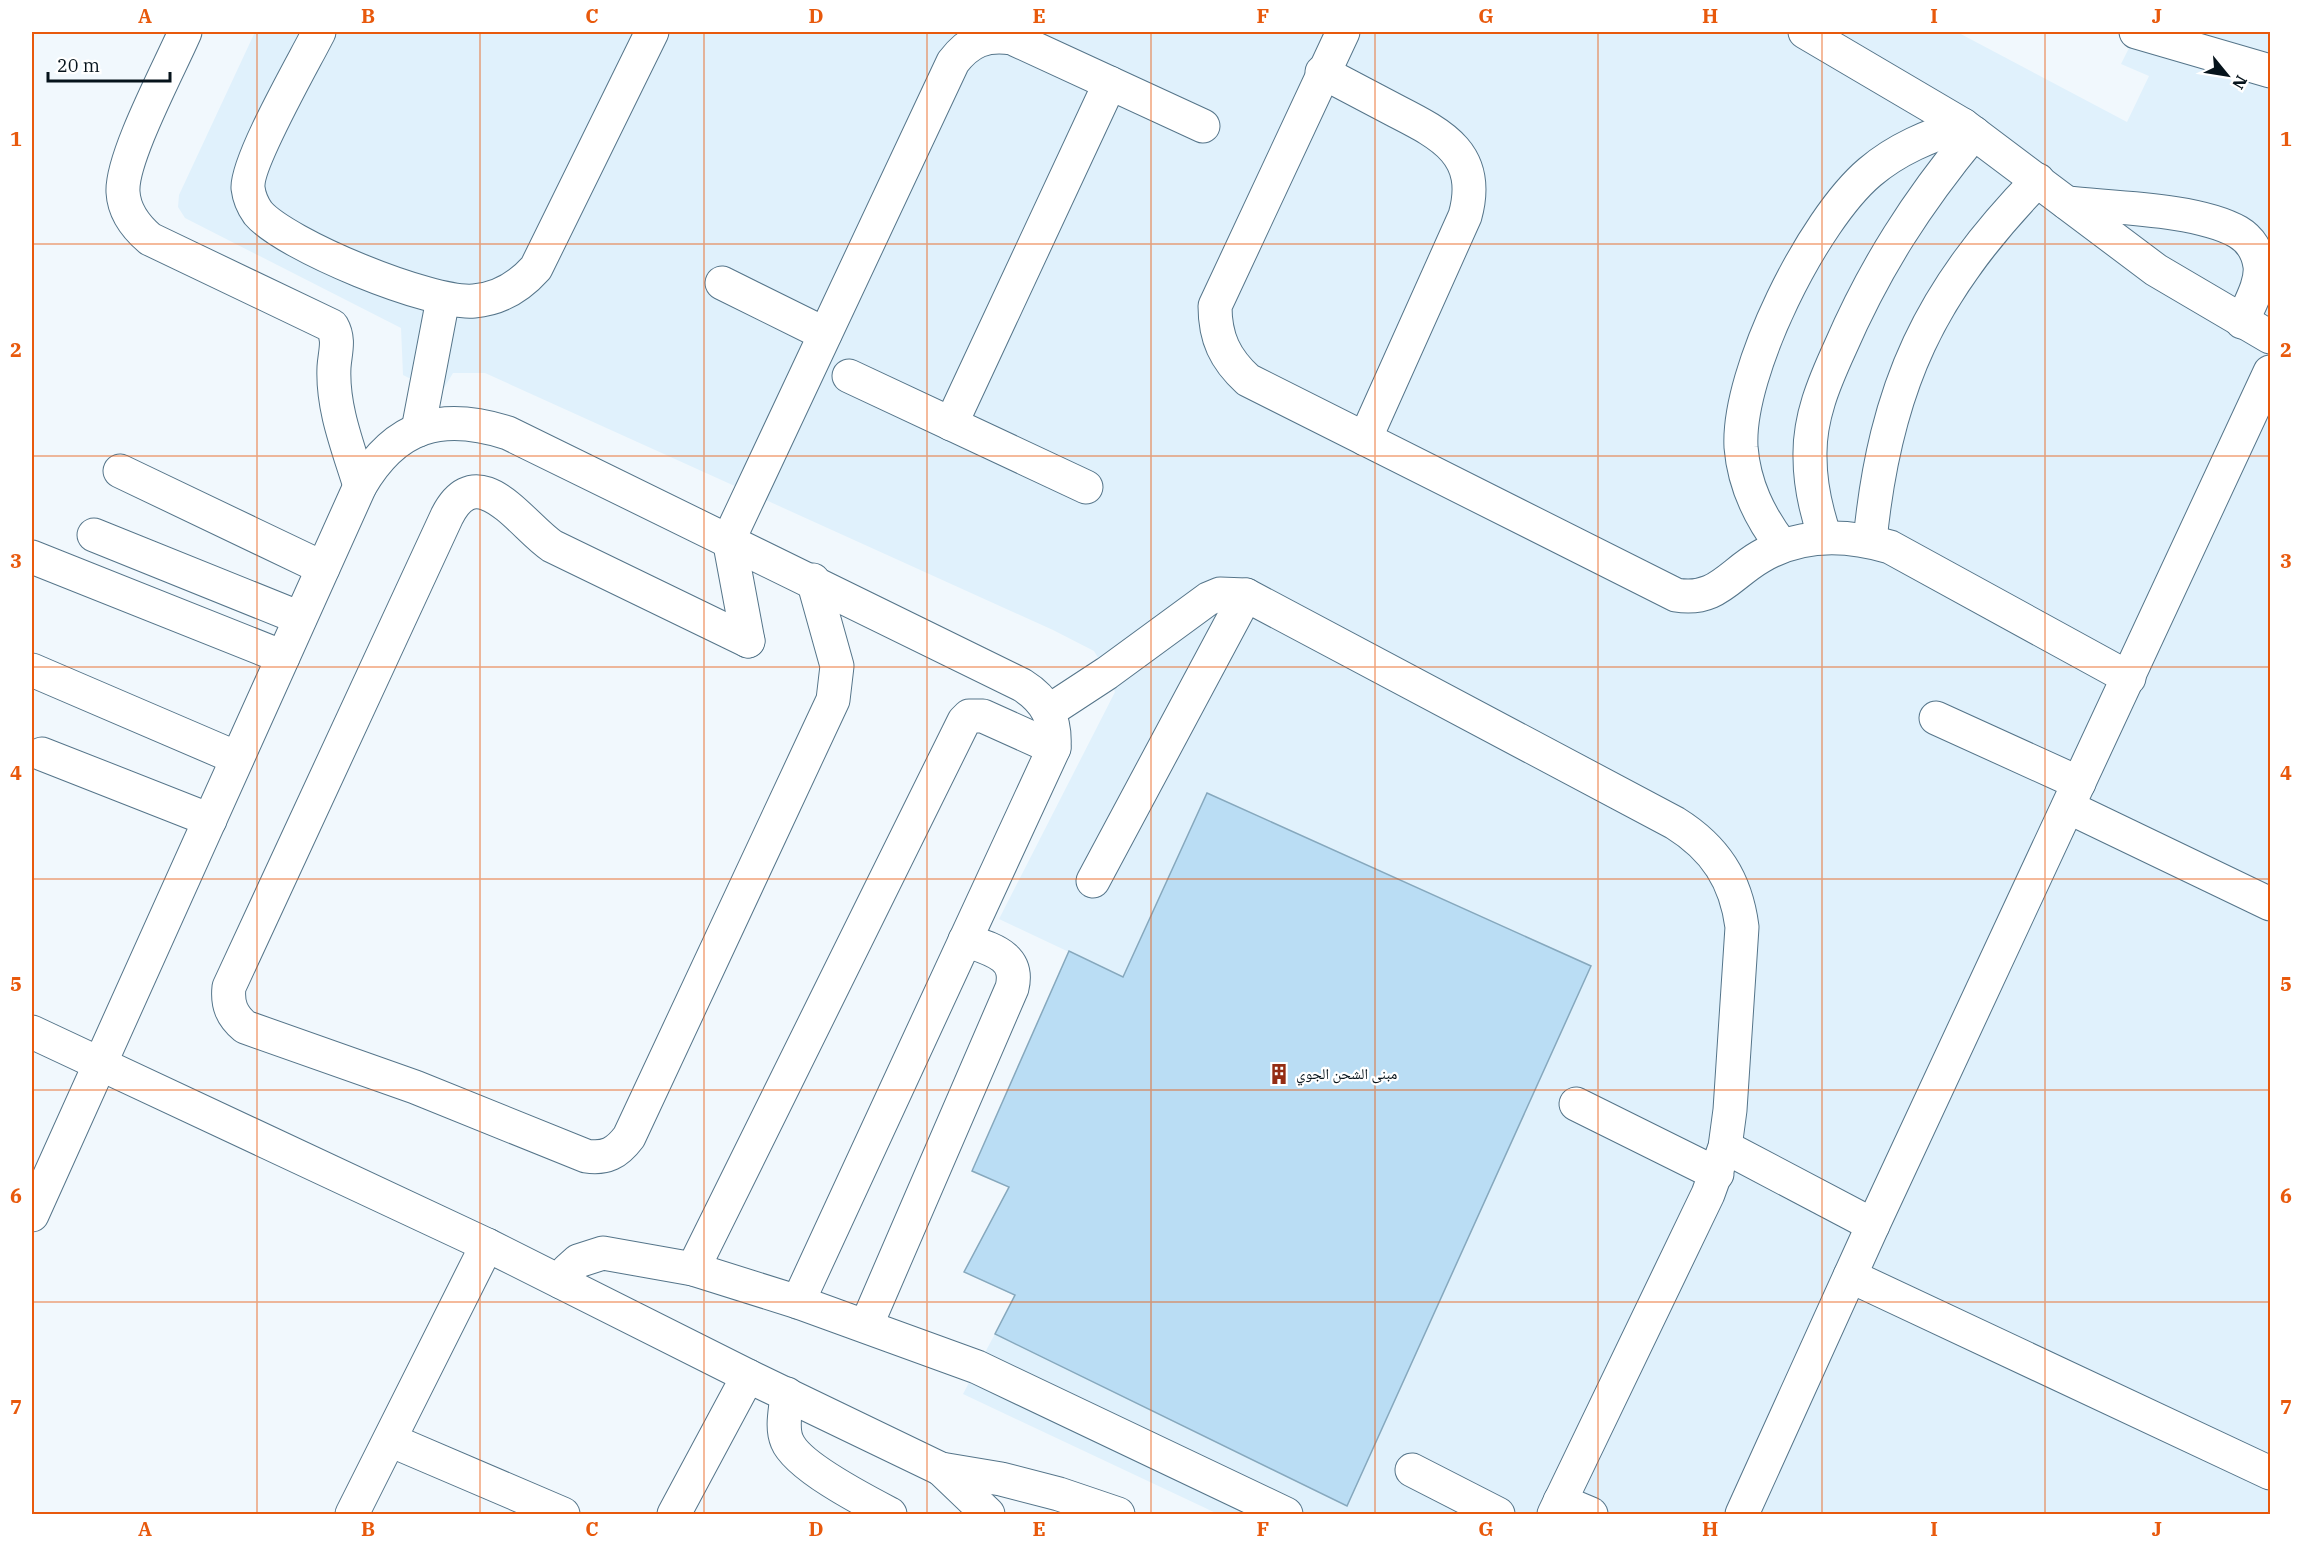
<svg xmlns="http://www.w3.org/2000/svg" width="2302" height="1546" font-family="'IBM Plex Serif','Noto Naskh Arabic',serif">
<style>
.built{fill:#e0f1fc}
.building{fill:#baddf4;stroke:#86a8bd;stroke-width:1.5}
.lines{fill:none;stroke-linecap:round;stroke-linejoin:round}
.minor-casing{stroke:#55758a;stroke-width:35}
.minor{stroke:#fff;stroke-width:33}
.grid{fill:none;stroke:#e8590c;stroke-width:1.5;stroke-opacity:0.55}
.labels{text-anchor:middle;stroke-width:4.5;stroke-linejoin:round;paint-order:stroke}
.poi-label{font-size:15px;fill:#06131b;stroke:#fff;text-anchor:start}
.neatline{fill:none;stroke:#e8590c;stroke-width:2}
.grid-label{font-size:20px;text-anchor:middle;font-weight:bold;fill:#e8590c}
</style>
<rect width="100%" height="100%" fill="#f1f8fd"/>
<polygon class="built" points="255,32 1957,32 2127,122 2149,76 2121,64 2137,32 2270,32 2270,1514 1218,1514 963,1394 1015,1296 964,1272 1009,1187 1069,952 999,919 1115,692 1107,673 1094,651 1053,630 485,373 453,373 441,393 427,387 403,375 401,328 185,218 178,207 179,195"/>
<polygon class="building" points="1207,793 1591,966 1347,1506 995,1334 1015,1295 964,1272 1009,1187 972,1171 1069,951 1123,977"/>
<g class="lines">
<defs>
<g id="minor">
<path d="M185 32C170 67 121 158 123 192 124 211 136 227 150 239L332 326C340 340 335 352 334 367 332 408 348 447 360 486"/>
<path d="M319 32C305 60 246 162 248 188 249 196 253 206 258 213 285 245 431 305 474 301 499 299 519 287 536 268L652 32"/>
<path d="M1343 32 1215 306C1215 338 1225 359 1248 380L1676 595C1716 602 1729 575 1760 557 1800 533 1847 534 1890 547L2129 678"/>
<polyline points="1805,32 1963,125 2156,270 2270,337"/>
<polyline points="2136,32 2270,71"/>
<path d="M1322 72C1347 85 1371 98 1396 111 1443 135 1482 155 1465 216L1365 439"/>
<path d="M2067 203C2114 208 2198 209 2238 232 2250 239 2258 252 2260 266 2262 284 2249 305 2242 322"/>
<polyline points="722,283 825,334"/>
<polyline points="849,376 1086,487"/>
<polyline points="951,424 1110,83"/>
<polyline points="418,430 443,299"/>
<polyline points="120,471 323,568"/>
<polyline points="94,535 300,618"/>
<path d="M1825 537C1816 511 1810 485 1810 457 1809 418 1824 383 1840 348 1875 267 1917 202 1974 133"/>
<path d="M1870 541C1885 386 1930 291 2038 180"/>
<path d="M1782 546C1759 516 1744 485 1741 447 1737 372 1813 220 1870 172 1897 149 1929 136 1963 125"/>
<polyline points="32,557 283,657"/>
<path d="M748 641 552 546C522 526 478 455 447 516L229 987C227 1005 232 1016 245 1027L415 1087 586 1156C606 1159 617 1153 629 1137L833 700 837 666 813 580"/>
<path d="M748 641 729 539 953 62C969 41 986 34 1012 38L1203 126"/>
<polyline points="32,670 237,758"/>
<path d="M1049 711 1107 673 1208 599 1220 594 1246 595 1675 823C1715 848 1736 880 1742 927L1730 1110 1725 1147 1708 1194 1554 1514"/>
<polyline points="1936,718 2079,783"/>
<polyline points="42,754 210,820"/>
<polyline points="2068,807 2270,904"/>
<polyline points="1093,881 1246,595"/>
<polyline points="32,1032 487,1245 748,1376 941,1469 1001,1479 1059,1494 1118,1514"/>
<polyline points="1576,1104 1717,1174"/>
<polyline points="1725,1147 1873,1225"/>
<path d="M32 1215 360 486C396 424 442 412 508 433L1022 685C1046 700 1056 719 1054 748L798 1302"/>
<polyline points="693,1269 964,721 969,716 983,716 1054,748"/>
<polyline points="1850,1276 2270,1473"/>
<polyline points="561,1282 568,1270 578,1261 603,1253 693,1269 798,1302 977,1367 1286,1514"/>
<path d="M866 1326 1012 988C1020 955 990 949 965 940"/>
<path d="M787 1394C786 1409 781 1427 787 1441 797 1466 865 1501 890 1514"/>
<polyline points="390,1440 563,1514"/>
<polyline points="941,1469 988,1514"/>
<polyline points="1412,1470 1498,1514"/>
<polyline points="1560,1501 1591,1514"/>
<polyline points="352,1514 487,1245"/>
<polyline points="674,1514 748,1376"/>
<polyline points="1742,1514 1873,1225 2270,372"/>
</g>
</defs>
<use href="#minor" class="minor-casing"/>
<use href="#minor" class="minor"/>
</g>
<path class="grid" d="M257 32V1514M480 32V1514M704 32V1514M927 32V1514M1151 32V1514M1375 32V1514M1598 32V1514M1822 32V1514M2045 32V1514M32 244H2270M32 456H2270M32 667H2270M32 879H2270M32 1090H2270M32 1302H2270"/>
<defs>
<symbol id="building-bare" viewBox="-9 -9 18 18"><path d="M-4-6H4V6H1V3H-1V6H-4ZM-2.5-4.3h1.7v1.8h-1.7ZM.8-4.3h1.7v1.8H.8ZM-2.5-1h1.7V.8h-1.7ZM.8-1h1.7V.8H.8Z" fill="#942c13" stroke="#fff" stroke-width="2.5" paint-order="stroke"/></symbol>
</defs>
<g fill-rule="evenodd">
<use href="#building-bare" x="1264" y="1059" width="30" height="30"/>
</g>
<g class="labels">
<g class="poi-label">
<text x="1296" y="1079">مبنى الشحن الجوي</text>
</g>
</g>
<rect width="2302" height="1546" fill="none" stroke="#ffffff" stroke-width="66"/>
<g transform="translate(2227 75) rotate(120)" stroke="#ffffff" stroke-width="4.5" paint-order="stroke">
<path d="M0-4.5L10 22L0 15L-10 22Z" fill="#06131b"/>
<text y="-9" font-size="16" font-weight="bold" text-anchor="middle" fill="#06131b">N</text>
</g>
<path d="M48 72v9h122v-9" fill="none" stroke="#06131b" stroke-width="3"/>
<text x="57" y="72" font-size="18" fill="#06131b" stroke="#ffffff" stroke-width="4.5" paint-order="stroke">20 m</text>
<rect x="33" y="33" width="2236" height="1480" class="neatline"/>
<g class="grid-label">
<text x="145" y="23">A</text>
<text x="368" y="23">B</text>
<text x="592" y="23">C</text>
<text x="816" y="23">D</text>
<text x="1039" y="23">E</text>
<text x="1263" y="23">F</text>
<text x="1486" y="23">G</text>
<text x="1710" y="23">H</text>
<text x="1934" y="23">I</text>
<text x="2157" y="23">J</text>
<text x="16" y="146">1</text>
<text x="2286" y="146">1</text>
<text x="16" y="357">2</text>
<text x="2286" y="357">2</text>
<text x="16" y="568">3</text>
<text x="2286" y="568">3</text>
<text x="16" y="780">4</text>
<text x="2286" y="780">4</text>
<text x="16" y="991">5</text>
<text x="2286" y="991">5</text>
<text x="16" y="1203">6</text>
<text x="2286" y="1203">6</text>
<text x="16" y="1414">7</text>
<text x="2286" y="1414">7</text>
<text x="145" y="1536">A</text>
<text x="368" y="1536">B</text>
<text x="592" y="1536">C</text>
<text x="816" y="1536">D</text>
<text x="1039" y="1536">E</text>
<text x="1263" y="1536">F</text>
<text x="1486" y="1536">G</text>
<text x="1710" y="1536">H</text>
<text x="1934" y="1536">I</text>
<text x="2157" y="1536">J</text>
</g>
</svg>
